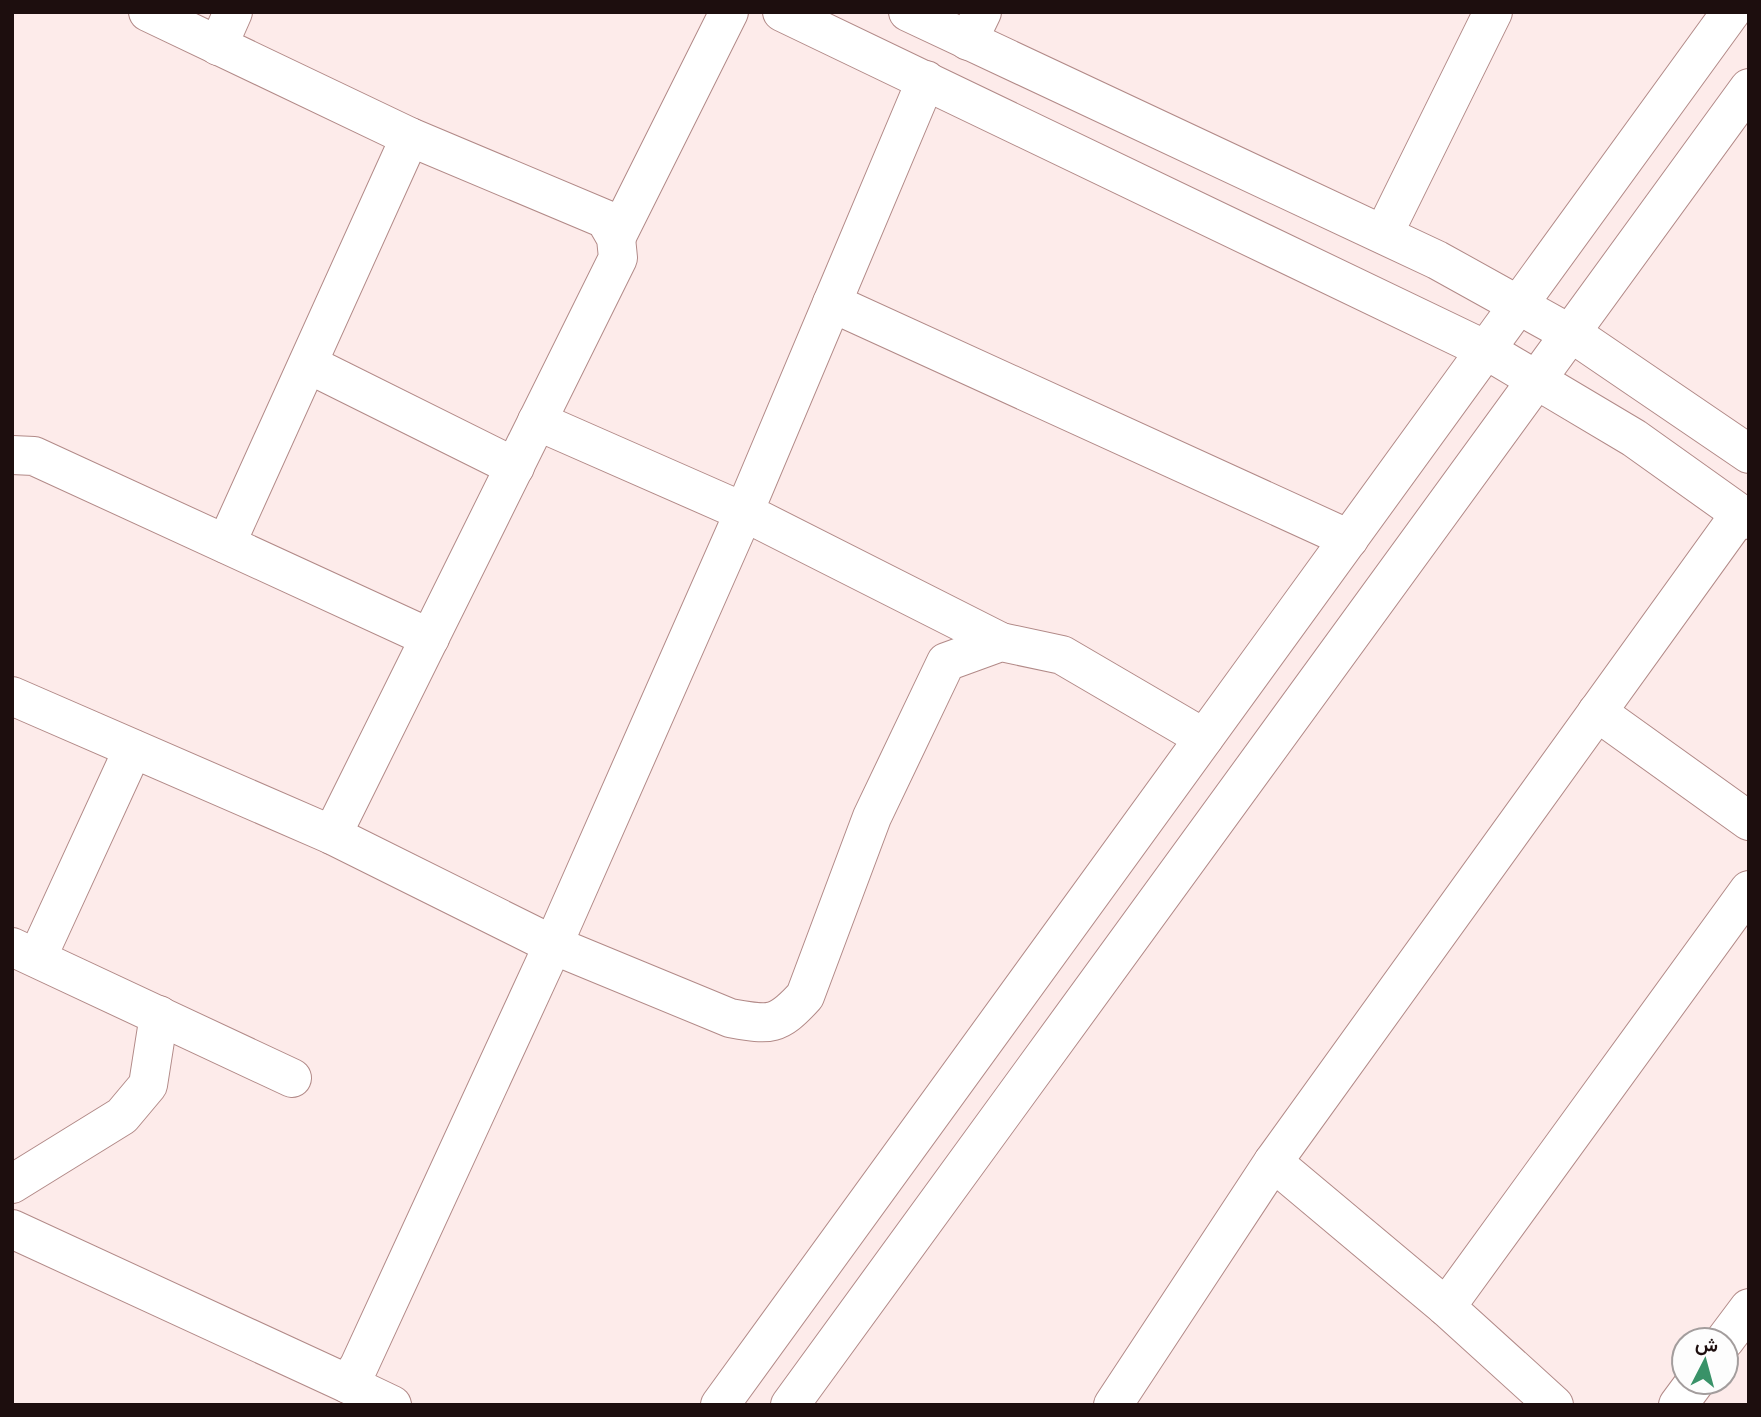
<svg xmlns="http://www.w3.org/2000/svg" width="1761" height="1417" font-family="Roboto,Vazirmatn,sans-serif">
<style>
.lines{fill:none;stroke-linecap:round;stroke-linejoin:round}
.minor-casing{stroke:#b28a88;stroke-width:40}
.major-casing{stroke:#b28a88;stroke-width:40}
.minor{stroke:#fff;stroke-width:38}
.major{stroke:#fff;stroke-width:38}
</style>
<rect width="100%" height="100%" fill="#fdebea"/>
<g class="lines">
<defs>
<g id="minor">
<polyline points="148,12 410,137 605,219 616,238 618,258 332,835"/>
<polyline points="968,41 982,12"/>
<polyline points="218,46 233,12"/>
<polyline points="926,80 744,512 1001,642"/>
<polyline points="1384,233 1493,12"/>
<polyline points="616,238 729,12"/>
<polyline points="832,303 1349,539"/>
<polyline points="308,364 515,467"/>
<polyline points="12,455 34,456 430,638"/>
<polyline points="226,544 410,137"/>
<path d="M12 696 332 835 553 945 730 1018C770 1025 777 1027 805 996L872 817 946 662 1001 642 1062 655 1204 738"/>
<polyline points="1597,712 1749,821"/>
<polyline points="12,947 292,1078"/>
<polyline points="37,958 133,749"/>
<polyline points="1273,1162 1446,1307 1554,1405"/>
<polyline points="12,1184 122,1116 148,1085 159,1015"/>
<polyline points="12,1229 348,1384 359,1366 553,945 744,512 537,421"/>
<polyline points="1446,1307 1749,890"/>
<polyline points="1725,1340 1749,1308"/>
<polyline points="348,1384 392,1405"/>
<polyline points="720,1405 1731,12"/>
<polyline points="790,1405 1749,88"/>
<polyline points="1113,1405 1273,1162 1740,514"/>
<polyline points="1678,1405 1695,1382"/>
</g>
<g id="major">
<polyline points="782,12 1486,350 1634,438 1749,520"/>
<polyline points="908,12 1437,260 1583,341 1749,454"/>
</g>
</defs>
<use href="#minor" class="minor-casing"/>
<use href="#major" class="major-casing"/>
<use href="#minor" class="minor"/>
<use href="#major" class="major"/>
</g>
<rect width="1761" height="1417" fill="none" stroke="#1d0e0e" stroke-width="28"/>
<g transform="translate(1705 1361) rotate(6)"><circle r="33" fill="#fdfdfd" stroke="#a39d9d" stroke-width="2"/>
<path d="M0-5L12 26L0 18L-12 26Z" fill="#399268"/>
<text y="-10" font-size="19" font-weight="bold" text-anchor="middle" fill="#1d0e0e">ش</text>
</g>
</svg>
